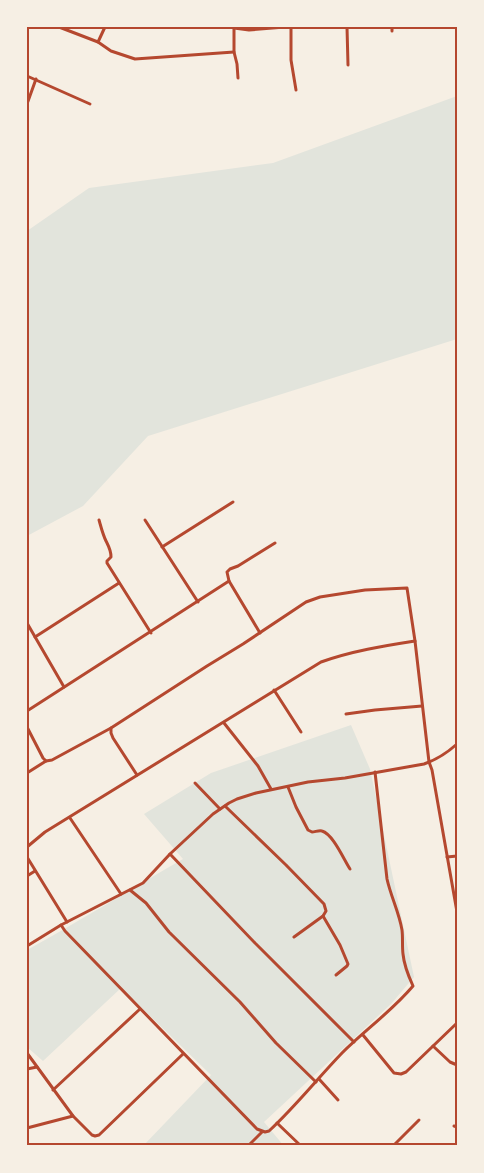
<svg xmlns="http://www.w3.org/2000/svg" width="484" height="1173" font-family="'Work Sans',sans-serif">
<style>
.green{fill:#e2e4dc}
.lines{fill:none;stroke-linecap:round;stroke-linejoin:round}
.minor{stroke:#b5482f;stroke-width:3}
.neatline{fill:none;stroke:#b5482f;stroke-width:2}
</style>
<rect width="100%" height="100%" fill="#f6efe4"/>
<g class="green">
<polygon points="457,96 457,339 148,436 83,506 27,536 27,231 89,188 273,163"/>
<path d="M351 725 370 769 414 977 391 1004 264 1122 284 1146H143L211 1075 121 988 43 1061 27 1047V950C80 921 131 889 183 859L144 814 211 773Z"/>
</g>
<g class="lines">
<g class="minor">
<polyline points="59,27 98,42 111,51 135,59 234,52"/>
<polyline points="234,27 234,52 237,64 238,78"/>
<polyline points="291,27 291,60 296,90"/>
<polyline points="347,27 348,65"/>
<polyline points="392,27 392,31"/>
<polyline points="234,28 249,30 285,27"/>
<polyline points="98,42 105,27"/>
<polyline points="27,76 90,104"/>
<polyline points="27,104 36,79"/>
<path d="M99 520C101 527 103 535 106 541 109 547 111 550 111 557L107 561V563L151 633"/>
<polyline points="145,520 198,602"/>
<polyline points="162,547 233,502"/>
<polyline points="229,581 227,572 230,569 238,566 275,543"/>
<polyline points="27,623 64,687"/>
<polyline points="35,637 119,583"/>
<polyline points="274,690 301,732"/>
<polyline points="27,711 229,581 260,633"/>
<polyline points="346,714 375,710 422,706"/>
<polyline points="224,723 258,766 271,789"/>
<polyline points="27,727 43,758 46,761 52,760 111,728"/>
<polyline points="27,773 46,761"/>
<polyline points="137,775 113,738 111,733 111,728 207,666 243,644 306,602 320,597 365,590 407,588 415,641"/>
<polyline points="195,783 220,809"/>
<path d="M288 787 296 807 308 830 312 832C315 832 319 830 322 831 333 834 344 860 350 869"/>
<polyline points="225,806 286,865 324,904 326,911 323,916 294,937"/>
<polyline points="70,818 121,894"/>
<path d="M27 847 45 832 321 662C352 651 383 646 415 641L429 762 432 770 457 912"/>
<polyline points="170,854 255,943 354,1042"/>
<polyline points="27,857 67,922"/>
<polyline points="447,857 457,856"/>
<polyline points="27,876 35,871"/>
<polyline points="130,890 146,903 169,932 240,1002 276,1043 316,1082"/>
<polyline points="323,916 340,945 348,964 347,966 336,975"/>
<path d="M61 925 65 931 257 1129 265 1132 269 1131C295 1107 317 1079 342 1053 365 1030 392 1011 413 986 408 975 404 965 403 954 402 946 403 938 402 930 399 912 391 897 387 879L375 772"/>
<path d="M27 946 61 925 143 883 170 854 213 814 229 803 237 799 256 793 308 782 345 778 424 764C436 760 448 752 457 744"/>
<polyline points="363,1035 394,1073 401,1074 406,1072 457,1023"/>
<polyline points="433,1046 450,1062 457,1065"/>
<polyline points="27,1053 73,1116 92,1135 95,1136 99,1135 183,1054"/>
<polyline points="27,1069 37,1067"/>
<polyline points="319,1079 338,1100"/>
<polyline points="53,1090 140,1009"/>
<polyline points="277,1123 301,1146"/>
<polyline points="454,1126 457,1127"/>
<polyline points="27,1128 73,1116"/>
<polyline points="248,1146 262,1132"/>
<polyline points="393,1146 419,1120"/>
</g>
</g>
<rect width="484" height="1173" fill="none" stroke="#f6efe4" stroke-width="57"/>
<rect x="28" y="28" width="428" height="1116" class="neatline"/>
</svg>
